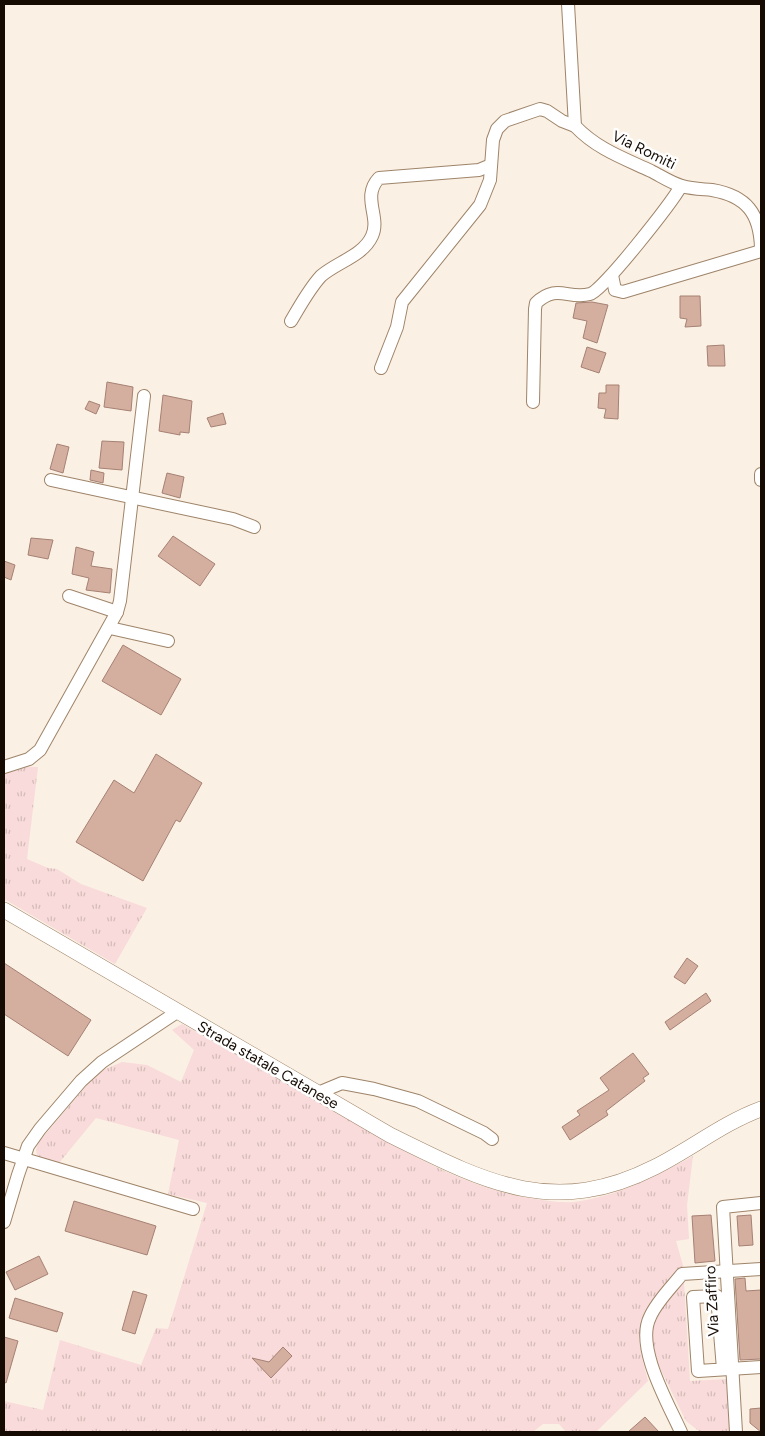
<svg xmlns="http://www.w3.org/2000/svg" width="765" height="1436" font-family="Figtree,sans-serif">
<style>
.grass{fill:url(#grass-tufts)}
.building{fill:#d4af9f;stroke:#a58173}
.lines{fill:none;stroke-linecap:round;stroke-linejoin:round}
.minor-casing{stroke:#9e8469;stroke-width:14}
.major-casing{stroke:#9e8469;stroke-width:16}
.minor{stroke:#fff;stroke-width:12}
.major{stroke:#fff;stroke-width:15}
.labels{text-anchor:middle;stroke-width:5;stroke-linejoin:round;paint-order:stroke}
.street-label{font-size:15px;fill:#150b03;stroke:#fff}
</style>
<defs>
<pattern id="grass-tufts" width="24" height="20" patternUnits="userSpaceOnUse" patternTransform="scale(1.25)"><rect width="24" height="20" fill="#f8dbda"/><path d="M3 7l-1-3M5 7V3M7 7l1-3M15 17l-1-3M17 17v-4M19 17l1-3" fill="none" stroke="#d4bbb9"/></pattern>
</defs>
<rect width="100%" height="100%" fill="#fbf0e4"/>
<g class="grass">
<polygon points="27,767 38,767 27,859 48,868 57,869 81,884 147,908 115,964 4,899 4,774"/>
<path d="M182 1024C231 1052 281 1080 330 1108 395 1145 461 1189 536 1199 548 1201 562 1203 574 1202 619 1196 654 1177 693 1156L687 1205 689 1239 676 1241 684 1269 641 1325 639 1340 642 1358 648 1381 596 1432H566L559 1424H543L533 1432H4V1401L43 1410 60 1340 141 1365 156 1328 168 1329 207 1203 168 1194 179 1140 96 1118 59 1163 38 1158 36 1150 38 1143 87 1085 101 1071 122 1062 147 1065 181 1082 194 1050 172 1030Z"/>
<polygon points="684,1283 690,1381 728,1379 732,1432 700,1432 686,1421 655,1358 650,1328 655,1315 679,1284"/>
</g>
<g class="building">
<polygon points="680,296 700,296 701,326 685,327 687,319 680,318"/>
<polygon points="592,302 608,305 597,343 583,338 587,321 573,318 576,303"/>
<polygon points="724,345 725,366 708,366 707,346"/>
<polygon points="587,347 606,353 599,373 581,367"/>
<polygon points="107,382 133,387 131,411 104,407"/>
<polygon points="606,385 619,385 618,419 604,418 606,409 598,408 599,393 606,393"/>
<polygon points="163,395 192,401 189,433 180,432 180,435 159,431"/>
<polygon points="89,401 100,405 96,414 85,409"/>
<polygon points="223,413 226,424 211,427 207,418"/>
<polygon points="102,441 124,442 122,470 99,468"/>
<polygon points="57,444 69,447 63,473 50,469"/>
<polygon points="91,470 104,473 103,483 90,480"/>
<polygon points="167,473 184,477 180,498 162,493"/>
<polygon points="173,536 215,564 200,586 158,556"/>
<polygon points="31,538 53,540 48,559 28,555"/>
<polygon points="76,547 94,552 91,566 112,569 110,593 86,590 89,578 72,574"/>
<polygon points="4,561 15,565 11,580 4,577"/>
<polygon points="123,645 181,679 161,715 102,681"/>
<polygon points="156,754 202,783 180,822 176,820 143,881 76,842 114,780 134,793"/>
<polygon points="687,958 698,966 685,984 674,977"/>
<polygon points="4,963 91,1020 68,1056 4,1014"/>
<polygon points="706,993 711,1001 670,1030 665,1022"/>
<polygon points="633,1053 649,1074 643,1078 645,1081 606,1111 608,1115 570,1140 562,1127 580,1115 577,1111 609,1090 600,1078"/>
<polygon points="74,1201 156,1226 147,1255 65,1231"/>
<polygon points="711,1215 715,1261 695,1263 692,1216"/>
<polygon points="751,1215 753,1245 739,1246 737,1216"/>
<polygon points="39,1256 48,1274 15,1290 6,1272"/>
<polygon points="745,1278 746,1291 761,1290 761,1359 740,1360 735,1279"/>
<polygon points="133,1291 147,1295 135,1334 122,1330"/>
<polygon points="15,1298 63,1313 57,1332 9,1318"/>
<polygon points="4,1337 18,1341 6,1383 4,1382"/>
<polygon points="283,1347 292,1356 271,1378 252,1358 269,1362"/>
<polygon points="761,1408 761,1432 750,1423 750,1409"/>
<polygon points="645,1417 659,1432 628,1432"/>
</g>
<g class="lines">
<defs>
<g id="minor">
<path d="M568 4 575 126C597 149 623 158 651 171 661 176 671 183 682 186 692 189 702 189 712 190 747 196 760 214 761 248"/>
<polyline points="612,275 615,290 623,292 761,251"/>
<path d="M291 321C300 306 309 289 321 276 337 262 363 256 372 236 381 217 361 197 379 178L479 170 491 165"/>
<polyline points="381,368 397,327 402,302 480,205 490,180 493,140 497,129 505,121 540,109 547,111 562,121 575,126"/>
<path d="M533 402 535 309 536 303C557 283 568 300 590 294 603 291 672 202 681 186"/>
<polyline points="761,474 761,480"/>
<polyline points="51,480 233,519 254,527"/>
<polyline points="69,596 117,612"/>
<polyline points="110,628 168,641"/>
<polyline points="4,767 29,759 40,750 117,612 120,601 144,396"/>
<polyline points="318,1093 342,1083 374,1089 418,1101 484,1133 492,1139"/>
<polyline points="4,1153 193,1209"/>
<polyline points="4,1222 18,1175 28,1146 40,1129 81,1081 102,1062 177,1012"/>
<polyline points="723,1369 717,1296 693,1297 698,1371 761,1367"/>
<path d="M681 1432C668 1403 635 1347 650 1317 657 1301 671 1288 682 1274L761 1269"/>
<polyline points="736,1432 723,1207 761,1203"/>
</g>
<path id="major" d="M4 910 390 1135C483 1181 553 1219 655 1167 691 1149 723 1123 761 1109"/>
</defs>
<use href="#minor" class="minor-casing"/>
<use href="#major" class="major-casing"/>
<use href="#minor" class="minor"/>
<use href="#major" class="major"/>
</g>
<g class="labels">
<g class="street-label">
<text transform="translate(644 150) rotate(26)" y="5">Via Romiti</text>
<text transform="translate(268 1065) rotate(30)" y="5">Strada statale Catanese</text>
<text transform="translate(712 1301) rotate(-93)" y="5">Via Zaffiro</text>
</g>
</g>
<rect width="765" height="1436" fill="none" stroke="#150b03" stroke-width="10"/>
</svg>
